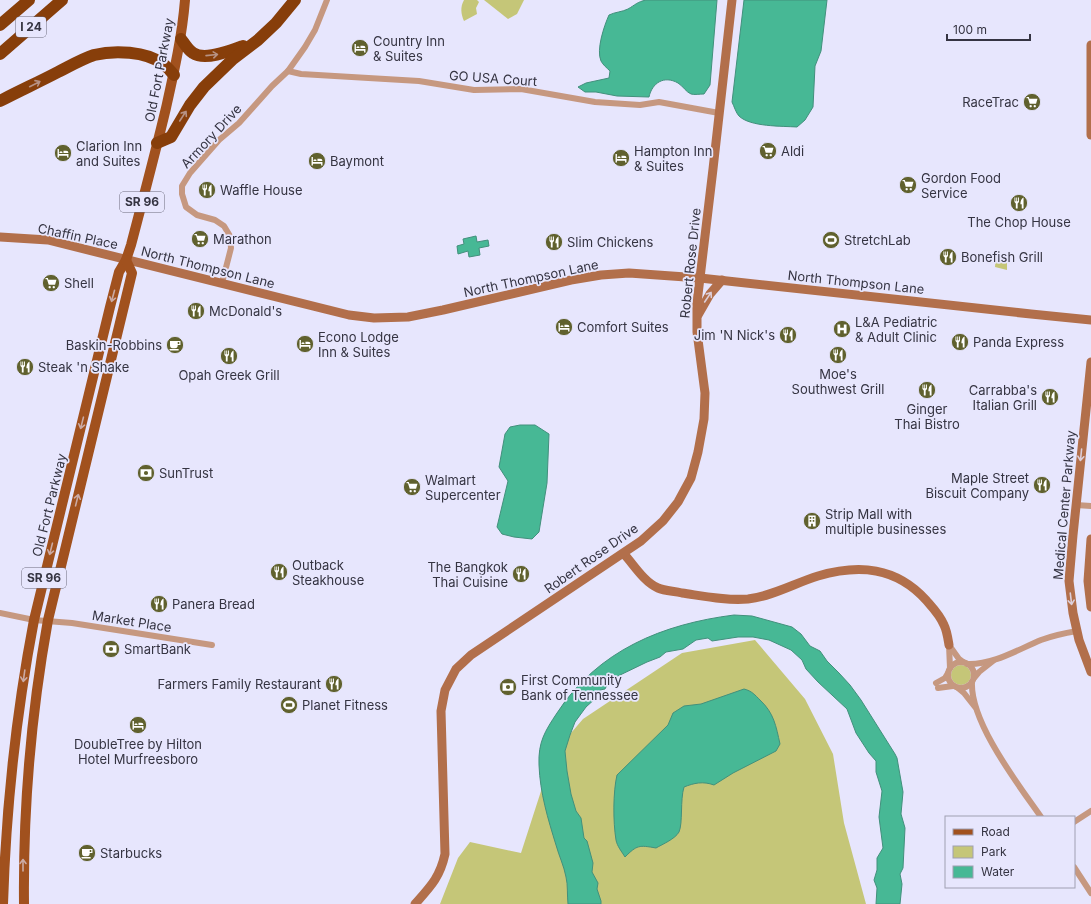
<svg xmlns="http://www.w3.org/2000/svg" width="1091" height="904" font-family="Inter,sans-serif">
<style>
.green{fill:#c5c678}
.water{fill:#47b895;stroke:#42907c}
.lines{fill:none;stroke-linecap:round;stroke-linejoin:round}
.street{stroke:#c69880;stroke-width:6}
.secondary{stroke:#b26f4b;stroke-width:9}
.primary{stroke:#a1511e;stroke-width:10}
.highway{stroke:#873e0a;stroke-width:12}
.oneway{stroke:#b79284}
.oneway2{stroke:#cbaaa4}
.oneway3{stroke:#dcced9}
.labels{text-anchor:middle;stroke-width:3.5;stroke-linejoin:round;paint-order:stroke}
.shield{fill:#e7e6fd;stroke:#6a697a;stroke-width:1}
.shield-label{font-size:12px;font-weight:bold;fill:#353442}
.poi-label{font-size:13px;fill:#353442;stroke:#e7e6fd;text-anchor:start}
.street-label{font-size:13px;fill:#353442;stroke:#e7e6fd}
</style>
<rect width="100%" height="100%" fill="#e7e6fd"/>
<g class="green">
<path d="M464 0H477L479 2 476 8 477 14 464 21C461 14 460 7 464 0Z"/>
<polygon points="484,0 524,0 517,14 508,19"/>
<polygon points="997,253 999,256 1005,257 1010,255 1007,263 1007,270 995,267 996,254"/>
<polygon points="755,640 805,699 833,754 844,823 866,904 440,904 458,858 470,842 521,853 553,754 583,719 682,653"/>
<circle cx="961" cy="675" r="10"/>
</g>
<g class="water">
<path d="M646 0H717L710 85 704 94C700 94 694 95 691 94 686 92 683 86 678 83 664 75 652 83 649 97L617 96 596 92H585L578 87 586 83 609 78 610 71C607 68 603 65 601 61 596 50 604 26 609 15 615 12 622 12 628 9 635 5 637 2 646 0Z"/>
<path d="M744 0H827L821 51 815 66 813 107 805 120 797 127C782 126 750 127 739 116 736 113 734 106 732 102Z"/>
<polygon points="476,236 477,242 488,240 489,246 479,248 480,255 469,257 468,251 458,254 457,246 464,244 463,239"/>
<polygon points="520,425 535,425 549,434 547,483 539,532 532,539 514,537 502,534 497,527 508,481 499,467 505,434 510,427"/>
<path d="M734 615 752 616 792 627 801 634 810 646 820 651 827 661 839 673 850 685 861 700 895 754 897 758 903 792 901 814 905 828 903 868 900 874 902 884 900 904H876L877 888 874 880 877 870V858L883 848 879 817 882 791 876 772V761L869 753 856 733 847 709 818 682 806 669 802 660 791 650 769 640 753 637H738L712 641 708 638 696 640 683 649 666 652 660 657 647 662 618 676 607 685 605 689 600 690 597 697 586 707 575 722 570 735 565 751 567 771 571 794 576 811 581 818 584 838 587 841 593 863 592 872 598 883 597 889 601 901V904H568C567 895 568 885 566 877 564 866 559 856 556 845 548 819 540 793 539 765 538 742 545 731 557 713 598 650 663 624 734 615Z"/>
<path d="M744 689C752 691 755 695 760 700 774 713 776 726 780 744L776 751 733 773 714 785C703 781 694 783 684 787 680 800 683 823 679 832 675 839 663 844 656 848 639 845 637 845 625 857 622 852 617 846 616 840 613 822 613 792 617 775L668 725 673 713 684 706 701 704Z"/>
</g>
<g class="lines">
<g class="street">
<polyline points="288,71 301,74 419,81 474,90 521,89 595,102 640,105 659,102 719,113"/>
<polyline points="222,283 231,248 230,236 224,226 215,220 197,215 186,207 182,194 182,186 190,173 219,140 239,123 272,86 288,71 305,47 315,30 327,0"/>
<polyline points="1076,505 1091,506"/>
<polyline points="0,613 34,620 72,623 212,645"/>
<polyline points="949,645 950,668"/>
<polyline points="949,645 959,659 963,662"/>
<circle cx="961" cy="675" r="13"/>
<path d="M967 664C993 665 1017 650 1041 640 1052 636 1065 633 1077 631"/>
<polyline points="974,678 979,672 993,661"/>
<path d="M972 682C970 722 1018 784 1041 817"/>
<polyline points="936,683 945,678 948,673"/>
<polyline points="938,688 953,686"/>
<polyline points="958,688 964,693 975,707"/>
<polyline points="1074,822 1091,811"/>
<polyline points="1074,867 1091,893"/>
</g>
<g class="secondary">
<polyline points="1091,45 1091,135"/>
<polyline points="0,237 48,240 349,315 374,318 408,317 443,310 571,280 601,275 629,273 700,278 1031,314 1091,320"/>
<polyline points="698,315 710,294 722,280"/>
<polyline points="1091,362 1073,535 1069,581 1073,613 1079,640 1091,672"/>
<polyline points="1091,539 1088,581 1091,607"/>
<path d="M624 554C634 565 644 582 658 588 665 591 674 591 682 593 703 596 727 601 748 599 773 596 795 583 818 576 859 564 896 567 926 600 933 608 940 615 944 625 947 631 948 639 949 645"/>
<path d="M415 904C431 886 440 877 445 854L441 711 445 690 456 669 471 655 641 541 663 521 678 502 691 478 698 452 704 419 705 393 697 332V303L713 169 732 0"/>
</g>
<g class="primary">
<path d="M3 904C6 808 16 714 34 620L110 307 119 272 126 260 131 245C143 199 155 154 166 108 174 72 182 37 185 0"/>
<path d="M24 904C23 809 31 714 48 620L132 273 126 260"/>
</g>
<g class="highway">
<polyline points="0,25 29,0"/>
<path d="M181 39C184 43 188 50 193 53 205 61 230 51 243 46"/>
<polyline points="0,54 62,0"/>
<path d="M0 101C19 91 39 82 58 72 70 66 82 59 94 55 114 50 146 51 163 64 167 66 170 71 174 75"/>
<polyline points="157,143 171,137 190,105 204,87 233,59 258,40 276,23 295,0"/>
</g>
</g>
<defs><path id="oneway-shaft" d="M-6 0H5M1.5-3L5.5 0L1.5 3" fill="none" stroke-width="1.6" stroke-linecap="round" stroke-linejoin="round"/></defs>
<g class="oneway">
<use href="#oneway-shaft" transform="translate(212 55) rotate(-6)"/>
<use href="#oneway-shaft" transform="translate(35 84) rotate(-27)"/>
<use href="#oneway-shaft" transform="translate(183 116) rotate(-57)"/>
</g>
<g class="oneway2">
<use href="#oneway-shaft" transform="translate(113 296) rotate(105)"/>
<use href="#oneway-shaft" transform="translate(82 423) rotate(104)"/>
<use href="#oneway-shaft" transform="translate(77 500) rotate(-76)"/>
<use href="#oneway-shaft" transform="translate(51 549) rotate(104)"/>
<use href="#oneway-shaft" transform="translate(24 676) rotate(98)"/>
<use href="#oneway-shaft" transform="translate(23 865) rotate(-90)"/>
</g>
<g class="oneway3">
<use href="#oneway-shaft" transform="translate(708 297) rotate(-56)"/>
<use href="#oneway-shaft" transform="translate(1081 455) rotate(96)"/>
<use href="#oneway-shaft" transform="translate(1071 599) rotate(83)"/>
</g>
<defs>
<symbol id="hotel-disc" viewBox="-11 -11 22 22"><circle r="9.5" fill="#60612e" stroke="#e7e6fd"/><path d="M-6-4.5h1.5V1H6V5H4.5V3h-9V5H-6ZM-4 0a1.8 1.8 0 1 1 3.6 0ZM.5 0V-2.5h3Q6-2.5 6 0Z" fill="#fff"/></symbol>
<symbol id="supermarket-disc" viewBox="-11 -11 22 22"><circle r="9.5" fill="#60612e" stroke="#e7e6fd"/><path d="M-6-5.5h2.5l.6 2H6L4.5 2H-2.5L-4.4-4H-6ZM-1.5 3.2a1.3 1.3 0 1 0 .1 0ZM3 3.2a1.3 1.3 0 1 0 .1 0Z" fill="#fff"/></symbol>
<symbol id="restaurant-disc" viewBox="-11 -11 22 22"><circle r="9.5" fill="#60612e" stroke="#e7e6fd"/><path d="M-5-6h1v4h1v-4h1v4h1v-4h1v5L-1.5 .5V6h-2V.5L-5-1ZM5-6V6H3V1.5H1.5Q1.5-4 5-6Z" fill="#fff"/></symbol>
<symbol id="stadium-disc" viewBox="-11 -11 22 22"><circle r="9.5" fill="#60612e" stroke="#e7e6fd"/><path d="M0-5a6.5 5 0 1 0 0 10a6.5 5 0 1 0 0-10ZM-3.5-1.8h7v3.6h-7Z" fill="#fff"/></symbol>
<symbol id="hospital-disc" viewBox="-11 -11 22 22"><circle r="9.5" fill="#60612e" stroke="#e7e6fd"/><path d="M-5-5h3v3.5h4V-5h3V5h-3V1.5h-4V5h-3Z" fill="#fff"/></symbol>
<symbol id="cafe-disc" viewBox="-11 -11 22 22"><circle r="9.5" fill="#60612e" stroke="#e7e6fd"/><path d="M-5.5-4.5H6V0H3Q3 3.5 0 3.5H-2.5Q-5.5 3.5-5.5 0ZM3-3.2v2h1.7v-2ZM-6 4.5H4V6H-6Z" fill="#fff"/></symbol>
<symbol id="bank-disc" viewBox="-11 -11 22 22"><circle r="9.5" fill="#60612e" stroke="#e7e6fd"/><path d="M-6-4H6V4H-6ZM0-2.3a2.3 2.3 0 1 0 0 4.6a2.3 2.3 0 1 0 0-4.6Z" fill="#fff"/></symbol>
<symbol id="building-disc" viewBox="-11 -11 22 22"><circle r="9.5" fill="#60612e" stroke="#e7e6fd"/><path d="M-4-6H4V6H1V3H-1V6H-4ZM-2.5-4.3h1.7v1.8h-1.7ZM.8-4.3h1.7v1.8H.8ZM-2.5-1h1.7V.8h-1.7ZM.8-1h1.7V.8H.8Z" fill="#fff"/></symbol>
</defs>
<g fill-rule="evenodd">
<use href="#hotel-disc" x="350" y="38" width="20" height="20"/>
<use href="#supermarket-disc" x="1022" y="92" width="20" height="20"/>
<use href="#supermarket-disc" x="758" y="141" width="20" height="20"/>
<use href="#hotel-disc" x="53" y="143" width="20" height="20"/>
<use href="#hotel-disc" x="611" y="148" width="20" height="20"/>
<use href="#hotel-disc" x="307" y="151" width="20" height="20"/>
<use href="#supermarket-disc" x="898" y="175" width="20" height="20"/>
<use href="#restaurant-disc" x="197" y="180" width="20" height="20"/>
<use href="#restaurant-disc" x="1009" y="193" width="20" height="20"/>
<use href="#supermarket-disc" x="190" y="229" width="20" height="20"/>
<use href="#stadium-disc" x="821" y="230" width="20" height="20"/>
<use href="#restaurant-disc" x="544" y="232" width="20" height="20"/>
<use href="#restaurant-disc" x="938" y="247" width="20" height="20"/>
<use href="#supermarket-disc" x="41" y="273" width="20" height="20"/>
<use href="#restaurant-disc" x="186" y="301" width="20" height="20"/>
<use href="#hotel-disc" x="554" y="317" width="20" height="20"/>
<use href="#hospital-disc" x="832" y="319" width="20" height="20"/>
<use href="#restaurant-disc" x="778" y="325" width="20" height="20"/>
<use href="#restaurant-disc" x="950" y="332" width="20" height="20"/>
<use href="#hotel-disc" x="295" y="334" width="20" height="20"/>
<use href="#cafe-disc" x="165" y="335" width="20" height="20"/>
<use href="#restaurant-disc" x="828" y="345" width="20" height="20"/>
<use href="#restaurant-disc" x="219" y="346" width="20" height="20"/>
<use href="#restaurant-disc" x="15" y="357" width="20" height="20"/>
<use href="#restaurant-disc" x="917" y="380" width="20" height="20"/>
<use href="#restaurant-disc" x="1040" y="387" width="20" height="20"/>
<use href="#bank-disc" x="136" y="463" width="20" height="20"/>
<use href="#restaurant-disc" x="1032" y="475" width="20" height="20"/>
<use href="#supermarket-disc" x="402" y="477" width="20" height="20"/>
<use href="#building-disc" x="802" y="511" width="20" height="20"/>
<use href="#restaurant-disc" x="269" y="562" width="20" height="20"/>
<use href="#restaurant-disc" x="511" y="564" width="20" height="20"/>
<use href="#restaurant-disc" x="149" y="594" width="20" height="20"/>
<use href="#bank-disc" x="101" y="639" width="20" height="20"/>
<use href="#restaurant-disc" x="324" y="674" width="20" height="20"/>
<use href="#bank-disc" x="498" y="677" width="20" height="20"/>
<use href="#stadium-disc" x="279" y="695" width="20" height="20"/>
<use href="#hotel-disc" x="128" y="715" width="20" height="20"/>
<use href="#cafe-disc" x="77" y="843" width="20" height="20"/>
</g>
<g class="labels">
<g class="shield">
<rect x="16" y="17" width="30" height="20" rx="3"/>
<rect x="120" y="192" width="44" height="20" rx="3"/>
<rect x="22" y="568" width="44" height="20" rx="3"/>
</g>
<g class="shield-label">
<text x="31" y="31">I 24</text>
<text x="142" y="206">SR 96</text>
<text x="44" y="582">SR 96</text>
</g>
<g class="poi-label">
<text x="373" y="46">Country Inn<tspan x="373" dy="15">&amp; Suites</tspan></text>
<text x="1019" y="107" text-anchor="end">RaceTrac</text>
<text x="76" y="151">Clarion Inn<tspan x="76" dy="15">and Suites</tspan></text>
<text x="634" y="156">Hampton Inn<tspan x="634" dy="15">&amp; Suites</tspan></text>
<text x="781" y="156">Aldi</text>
<text x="330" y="166">Baymont</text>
<text x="921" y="183">Gordon Food<tspan x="921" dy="15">Service</tspan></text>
<text x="220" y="195">Waffle House</text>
<text x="1019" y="227" text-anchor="middle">The Chop House</text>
<text x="213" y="244">Marathon</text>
<text x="844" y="245">StretchLab</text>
<text x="567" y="247">Slim Chickens</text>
<text x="961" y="262">Bonefish Grill</text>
<text x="64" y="288">Shell</text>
<text x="209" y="316">McDonald's</text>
<text x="855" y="327">L&amp;A Pediatric<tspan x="855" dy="15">&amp; Adult Clinic</tspan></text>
<text x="577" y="332">Comfort Suites</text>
<text x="775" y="340" text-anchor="end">Jim 'N Nick's</text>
<text x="318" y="342">Econo Lodge<tspan x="318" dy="15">Inn &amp; Suites</tspan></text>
<text x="973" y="347">Panda Express</text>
<text x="162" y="350" text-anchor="end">Baskin-Robbins</text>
<text x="38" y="372">Steak 'n Shake</text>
<text x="838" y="379" text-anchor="middle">Moe's<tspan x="838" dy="15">Southwest Grill</tspan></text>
<text x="229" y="380" text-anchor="middle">Opah Greek Grill</text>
<text x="1037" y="395" text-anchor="end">Carrabba's<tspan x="1037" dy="15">Italian Grill</tspan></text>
<text x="927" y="414" text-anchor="middle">Ginger<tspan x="927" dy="15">Thai Bistro</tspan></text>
<text x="159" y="478">SunTrust</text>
<text x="1029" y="483" text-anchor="end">Maple Street<tspan x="1029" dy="15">Biscuit Company</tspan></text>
<text x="425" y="485">Walmart<tspan x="425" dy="15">Supercenter</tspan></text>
<text x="825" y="519">Strip Mall with<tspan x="825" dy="15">multiple businesses</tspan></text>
<text x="292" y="570">Outback<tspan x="292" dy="15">Steakhouse</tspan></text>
<text x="508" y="572" text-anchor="end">The Bangkok<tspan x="508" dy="15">Thai Cuisine</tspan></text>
<text x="172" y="609">Panera Bread</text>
<text x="124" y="654">SmartBank</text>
<text x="521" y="685">First Community<tspan x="521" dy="15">Bank of Tennessee</tspan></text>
<text x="321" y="689" text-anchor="end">Farmers Family Restaurant</text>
<text x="302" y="710">Planet Fitness</text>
<text x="138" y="749" text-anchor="middle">DoubleTree by Hilton<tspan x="138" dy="15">Hotel Murfreesboro</tspan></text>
<text x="100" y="858">Starbucks</text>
</g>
<g class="street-label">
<text transform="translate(159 70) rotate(-79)" y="5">Old Fort Parkway</text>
<text transform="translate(493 78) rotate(4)" y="5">GO USA Court</text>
<text transform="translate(211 136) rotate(-47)" y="5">Armory Drive</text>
<text transform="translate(78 236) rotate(12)" y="5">Chaffin Place</text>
<text transform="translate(690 263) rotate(-84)" y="5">Robert Rose Drive</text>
<text transform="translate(208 267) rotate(14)" y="5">North Thompson Lane</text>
<text transform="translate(531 278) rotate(-12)" y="5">North Thompson Lane</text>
<text transform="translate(856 282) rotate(6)" y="5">North Thompson Lane</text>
<text transform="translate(49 505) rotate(-76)" y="5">Old Fort Parkway</text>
<text transform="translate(1064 505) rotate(-85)" y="5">Medical Center Parkway</text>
<text transform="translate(591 558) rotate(-35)" y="5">Robert Rose Drive</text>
<text transform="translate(132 621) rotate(9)" y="5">Market Place</text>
</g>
</g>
<rect x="945" y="816" width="130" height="72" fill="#e7e6fd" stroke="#a09fb2"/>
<rect x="953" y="829" width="20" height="6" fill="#a1511e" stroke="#a09fb2"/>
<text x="981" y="836" font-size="12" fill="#353442">Road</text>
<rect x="953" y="846" width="20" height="12" fill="#c5c678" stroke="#a09fb2"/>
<text x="981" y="856" font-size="12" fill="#353442">Park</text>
<rect x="953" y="866" width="20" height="12" fill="#47b895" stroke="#a09fb2"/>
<text x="981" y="876" font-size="12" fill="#353442">Water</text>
<path d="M947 34v6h83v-6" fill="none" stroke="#353442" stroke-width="2"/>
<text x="953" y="34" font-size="12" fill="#353442" stroke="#e7e6fd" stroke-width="3" paint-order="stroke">100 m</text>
</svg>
